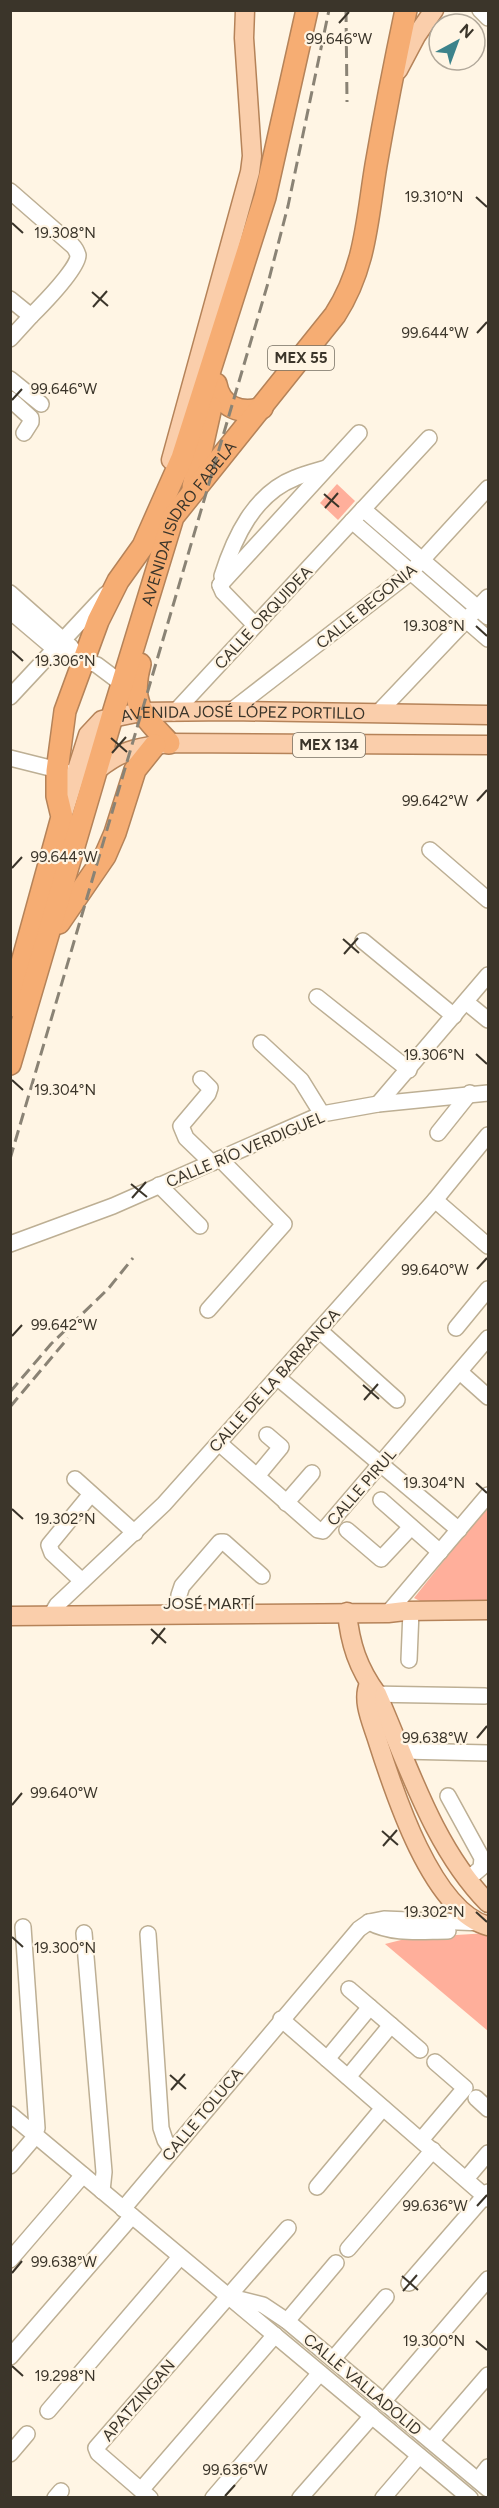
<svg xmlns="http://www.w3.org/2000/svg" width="499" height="2508" font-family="Figtree,sans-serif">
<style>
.green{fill:#ffaf9b}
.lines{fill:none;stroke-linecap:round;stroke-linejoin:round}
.minor-casing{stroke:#bdaf94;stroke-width:18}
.major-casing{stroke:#b58359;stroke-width:21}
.highway-casing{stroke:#b58359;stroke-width:24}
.minor{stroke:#fff;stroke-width:15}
.major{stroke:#faceab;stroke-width:18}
.highway{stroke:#f6ad73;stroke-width:21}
.rail{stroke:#8a8375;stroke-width:3;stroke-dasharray:12 6;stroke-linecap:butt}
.ticks{fill:none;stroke:#3b352a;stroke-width:2}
.labels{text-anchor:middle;stroke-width:4.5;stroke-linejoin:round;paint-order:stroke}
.shield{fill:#fff5e4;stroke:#766f62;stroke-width:1.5}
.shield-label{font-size:15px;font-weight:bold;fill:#3b352a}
.street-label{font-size:16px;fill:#3b352a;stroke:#fff5e4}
.ticks-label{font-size:15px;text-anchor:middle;fill:#3b352a;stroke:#fff5e4;stroke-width:4.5;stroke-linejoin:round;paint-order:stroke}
</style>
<rect width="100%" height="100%" fill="#fff5e4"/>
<g class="green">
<polygon points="337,484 355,501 338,520 320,503"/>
<polygon points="488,1505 488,1602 420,1601 414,1598"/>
<polygon points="488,1933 488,2031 385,1944 409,1938"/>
</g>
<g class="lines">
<defs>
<g id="minor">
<polyline points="480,10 488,18"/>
<path d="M10 191 73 246C75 248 77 252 78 255 79 268 41 306 31 316L10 299"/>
<polyline points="10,339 31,316"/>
<polyline points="10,379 41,404"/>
<polyline points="10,399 31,418 31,422 24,433"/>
<polyline points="363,509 488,617"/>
<polyline points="352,521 488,639"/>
<path d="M222 576C234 538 254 494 295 478 304 474 316 471 326 468"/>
<polyline points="220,585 359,433"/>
<polyline points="220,585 223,592 255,625"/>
<polyline points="10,593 71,647"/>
<polyline points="10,611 56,650 97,665 129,689"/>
<polyline points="10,697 106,594"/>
<polyline points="231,711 411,572 488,488"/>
<polyline points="174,713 429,438"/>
<polyline points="377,714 488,597"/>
<polyline points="10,758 66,772"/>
<polyline points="430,850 488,900"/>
<polyline points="363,941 454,1016"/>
<polyline points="317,997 409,1070"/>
<polyline points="466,1002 488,1020"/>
<polyline points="261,1043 301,1080 322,1114"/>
<polyline points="201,1079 210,1088 208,1094 181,1126 186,1138 212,1163"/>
<polyline points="378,1104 488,975"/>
<polyline points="438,1133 470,1093"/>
<polyline points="159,1185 200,1226"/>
<polyline points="435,1200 488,1246"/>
<polyline points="10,1244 113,1206 322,1114 378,1104 488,1093"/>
<polyline points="208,1310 284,1224 220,1159"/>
<polyline points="456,1328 488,1289"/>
<polyline points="319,1330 397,1400"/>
<polyline points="460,1372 488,1397"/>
<polyline points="277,1377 459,1530"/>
<polyline points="219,1443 318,1530 323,1531 488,1338"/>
<polyline points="257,1476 281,1447 267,1435"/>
<polyline points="75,1479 135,1533"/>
<polyline points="381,1500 440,1552"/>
<polyline points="286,1503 312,1473"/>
<polyline points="347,1530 381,1559 411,1527"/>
<polyline points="82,1581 52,1553 49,1545 91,1494"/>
<polyline points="177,1613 179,1595 182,1586 220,1542 224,1542 262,1576"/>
<polyline points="388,1613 488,1495"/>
<polyline points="51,1615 57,1605 164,1504 435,1200 488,1135"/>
<polyline points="409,1660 411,1611"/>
<polyline points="368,1694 485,1696"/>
<polyline points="402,1751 488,1753"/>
<polyline points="448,1796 482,1858 481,1868 468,1879"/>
<path d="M369 1922C393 1935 421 1931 448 1931"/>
<polyline points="84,1933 104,2172 102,2191"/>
<polyline points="148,1934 161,2128 165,2140 172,2150"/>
<polyline points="349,1989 420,2050"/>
<polyline points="281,2019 488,2199"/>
<polyline points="327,2059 370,2007"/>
<polyline points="348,2077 391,2025"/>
<polyline points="476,2098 488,2109"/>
<polyline points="10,2114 470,2498"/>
<polyline points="421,2140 465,2088 435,2062"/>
<polyline points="10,2166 33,2139 37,2128 23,1927"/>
<polyline points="466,2179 488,2153"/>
<polyline points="317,2187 383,2108"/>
<polyline points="123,2209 359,1929 369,1922 384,1919 483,1923"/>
<polyline points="348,2249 433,2150"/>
<polyline points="10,2260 83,2175"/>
<polyline points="409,2283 488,2192"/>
<polyline points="231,2297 263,2305 287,2321 488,2489"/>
<polyline points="287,2321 336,2263"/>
<polyline points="10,2357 132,2216"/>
<polyline points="333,2359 386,2297"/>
<polyline points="383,2402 488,2279"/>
<polyline points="48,2411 180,2257"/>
<polyline points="431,2441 488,2375"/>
<polyline points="10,2454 27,2434"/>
<polyline points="478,2480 488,2467"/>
<polyline points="141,2490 275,2335"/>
<polyline points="55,2498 61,2491"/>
<polyline points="150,2498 98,2453 96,2448 288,2228"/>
<polyline points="213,2498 320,2373"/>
<polyline points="300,2498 372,2416"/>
<polyline points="383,2498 419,2456"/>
</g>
<g id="major">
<polyline points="398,70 416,36 434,10"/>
<polyline points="171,460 250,172 252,156 244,38 245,10"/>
<path d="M97 770C123 749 137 748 169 743L488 745"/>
<path id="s1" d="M62 817 88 735 102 720 141 712 231 711 488 715"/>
<path d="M347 1612C350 1644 358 1668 377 1694 408 1764 433 1847 488 1903"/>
<polyline points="10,1616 388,1613 405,1611 488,1610"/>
<path d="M369 1684C361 1701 373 1725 378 1742 394 1792 432 1911 488 1926"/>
</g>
<g id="highway">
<path d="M216 384C220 407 241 415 262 408"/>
<polyline points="193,487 211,407"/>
<path d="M140 664C129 704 143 715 169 743"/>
<polyline points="59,923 105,856 115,833 135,770 155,745"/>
<polyline points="10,1006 62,817 57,796 57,771 65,711 98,621 118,581 143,546 182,458 265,197 307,10"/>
<path id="s2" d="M10 1064 112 717 173 517 335 315C366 267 367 219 376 165 385 113 395 62 406 10"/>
</g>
</defs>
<use href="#minor" class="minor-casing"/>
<use href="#major" class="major-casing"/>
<use href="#highway" class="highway-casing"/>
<use href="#minor" class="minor"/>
<use href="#major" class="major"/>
<use href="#highway" class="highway"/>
<g class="rail">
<polyline points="346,10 347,102"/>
<polyline points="10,1159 268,283 288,206 329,10"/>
<polyline points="10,1392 51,1344 108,1289 133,1258"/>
<polyline points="10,1407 68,1338"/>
</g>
</g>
<path class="ticks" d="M339 23 349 12M476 197 487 207M12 223 23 233M92 292 108 306M93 307 107 291M477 333 487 322M12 400 22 389M324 494 339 507M325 508 338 493M476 626 487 636M12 651 23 661M111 738 127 752M112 753 126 737M477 801 487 790M12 868 22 857M343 939 359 953M344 954 358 938M476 1054 487 1064M12 1080 23 1090M131 1184 147 1197M132 1198 146 1182M477 1269 487 1258M12 1336 22 1325M363 1385 379 1399M364 1400 378 1384M476 1483 487 1493M12 1509 23 1519M151 1629 166 1643M152 1644 165 1628M477 1738 487 1726M12 1805 22 1793M382 1831 398 1845M383 1846 397 1830M476 1912 487 1922M12 1937 23 1947M170 2075 186 2089M171 2090 185 2074M477 2206 487 2195M12 2273 22 2261M402 2276 418 2290M403 2291 417 2275M476 2341 487 2350M12 2366 23 2376M225 2496 235 2485"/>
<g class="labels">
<g class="shield">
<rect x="268" y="346" width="66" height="24" rx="4.5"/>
<rect x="293" y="733" width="72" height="24" rx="4.5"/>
</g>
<g class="shield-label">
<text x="301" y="363">MEX 55</text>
<text x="329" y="750">MEX 134</text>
</g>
<g class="street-label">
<text dy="6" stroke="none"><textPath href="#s2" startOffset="572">AVENIDA ISIDRO FABELA</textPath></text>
<text transform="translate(366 606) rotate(-39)" y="6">CALLE BEGONIA</text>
<text transform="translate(263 617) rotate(-47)" y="6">CALLE ORQUIDEA</text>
<text dy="6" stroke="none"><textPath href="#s1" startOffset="248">AVENIDA JOSÉ LÓPEZ PORTILLO</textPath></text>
<text transform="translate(245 1149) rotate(-23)" y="6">CALLE RÍO VERDIGUEL</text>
<text transform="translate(274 1380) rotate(-48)" y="6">CALLE DE LA BARRANCA</text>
<text transform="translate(361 1487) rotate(-49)" y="6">CALLE PIRUL</text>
<text x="209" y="1609">JOSÉ MARTÍ</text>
<text transform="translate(202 2114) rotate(-50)" y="6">CALLE TOLUCA</text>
<text transform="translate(363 2384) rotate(40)" y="6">CALLE VALLADOLID</text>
<text transform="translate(138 2400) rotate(-49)" y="6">APATZINGAN</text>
</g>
</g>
<g class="ticks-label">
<text x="339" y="44">99.646°W</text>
<text x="434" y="202">19.310°N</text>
<text x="65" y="238">19.308°N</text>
<text x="435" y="338">99.644°W</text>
<text x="64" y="394">99.646°W</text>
<text x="434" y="631">19.308°N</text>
<text x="65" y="666">19.306°N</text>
<text x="435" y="806">99.642°W</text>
<text x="64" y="862">99.644°W</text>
<text x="434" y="1060">19.306°N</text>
<text x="65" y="1095">19.304°N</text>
<text x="435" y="1275">99.640°W</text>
<text x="64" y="1330">99.642°W</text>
<text x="434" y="1488">19.304°N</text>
<text x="65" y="1524">19.302°N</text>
<text x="435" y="1743">99.638°W</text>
<text x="64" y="1798">99.640°W</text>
<text x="434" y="1917">19.302°N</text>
<text x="65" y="1953">19.300°N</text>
<text x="435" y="2211">99.636°W</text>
<text x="64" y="2267">99.638°W</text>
<text x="434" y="2346">19.300°N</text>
<text x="65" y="2381">19.298°N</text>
<text x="235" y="2475">99.636°W</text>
</g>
<rect width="499" height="2508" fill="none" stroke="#3b352a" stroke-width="24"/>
<g transform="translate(457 42) rotate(41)"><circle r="28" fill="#fff5e4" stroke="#b1a89a" stroke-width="1.5"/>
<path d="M0-4.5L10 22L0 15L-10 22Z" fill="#3c838b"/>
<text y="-9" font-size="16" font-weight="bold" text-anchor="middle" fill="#3b352a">N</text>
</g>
</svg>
